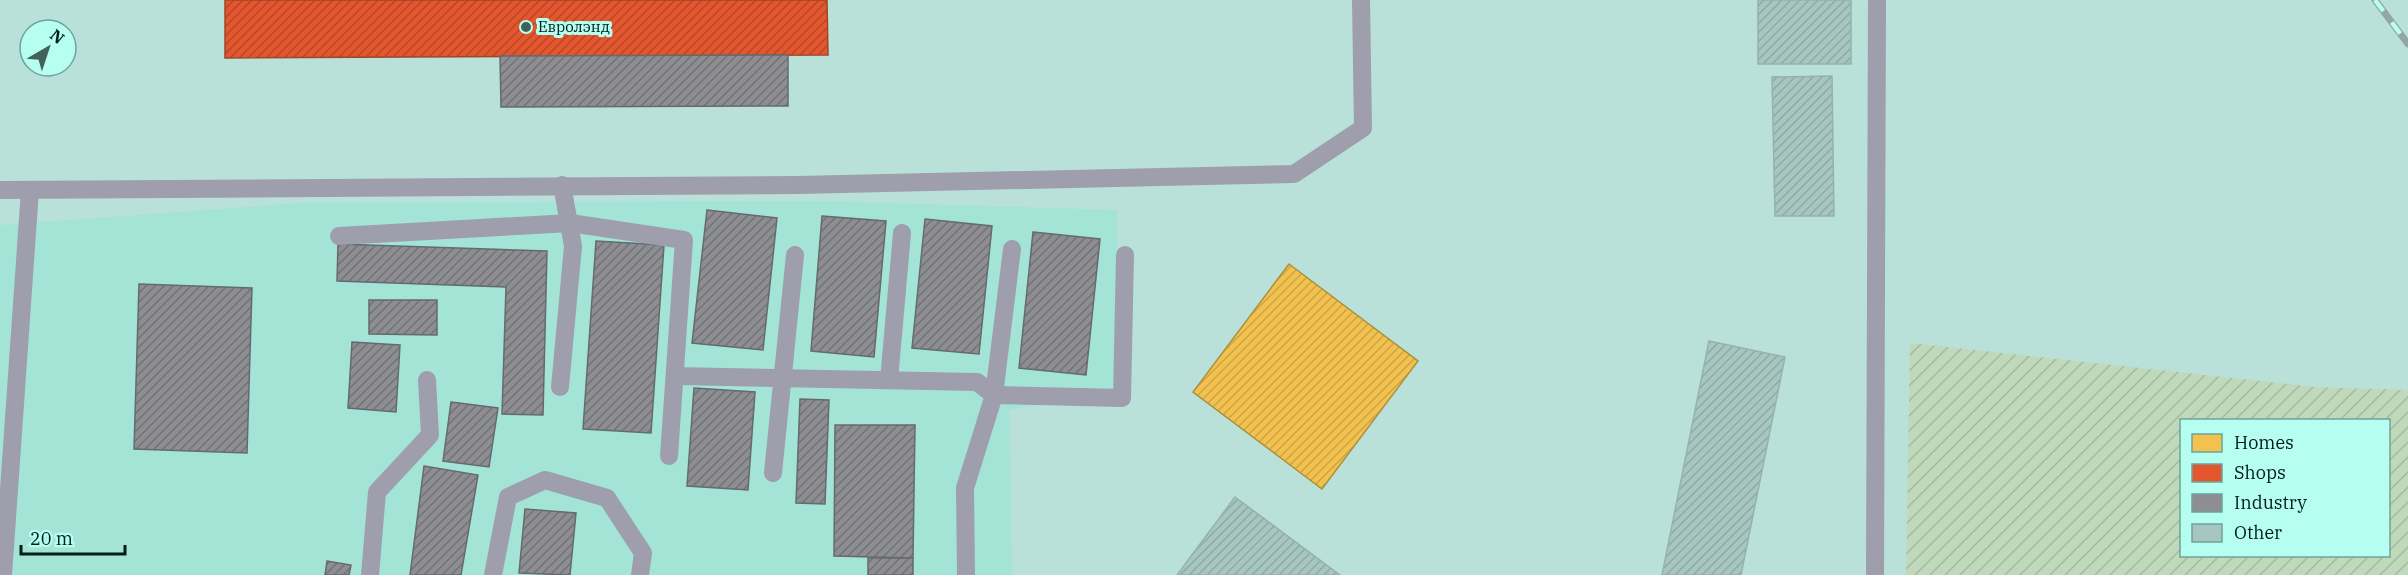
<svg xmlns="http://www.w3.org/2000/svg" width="2408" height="575" font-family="'IBM Plex Serif',serif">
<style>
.built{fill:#a4e4d7}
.garden{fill:url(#garden-furrows);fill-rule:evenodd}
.homes{fill:url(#homes-hatch);stroke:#a9903e;stroke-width:1.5}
.shops{fill:url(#shops-hatch);stroke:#a04628;stroke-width:1.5}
.industry{fill:url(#industry-hatch);stroke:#636b6e;stroke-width:1.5}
.building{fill:url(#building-hatch);stroke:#94b3ad;stroke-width:1.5}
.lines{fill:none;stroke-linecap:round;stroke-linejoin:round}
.lane{stroke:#9e9eac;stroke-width:18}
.rail-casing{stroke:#92a6a8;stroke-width:7}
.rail{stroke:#b6fef0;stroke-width:4.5;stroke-dasharray:14;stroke-linecap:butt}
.poi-dot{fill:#41625c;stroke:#b6fef0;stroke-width:2}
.labels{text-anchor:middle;stroke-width:6;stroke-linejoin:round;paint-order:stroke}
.poi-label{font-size:15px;fill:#001d19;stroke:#b6fef0;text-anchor:start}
</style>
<defs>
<pattern id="garden-furrows" width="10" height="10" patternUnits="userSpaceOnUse" patternTransform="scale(1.5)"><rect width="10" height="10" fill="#c0d9ba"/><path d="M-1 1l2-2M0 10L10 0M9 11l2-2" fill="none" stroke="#a3ba9f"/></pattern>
<pattern id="homes-hatch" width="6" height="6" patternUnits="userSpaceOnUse" patternTransform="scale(1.5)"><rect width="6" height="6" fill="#f2c14e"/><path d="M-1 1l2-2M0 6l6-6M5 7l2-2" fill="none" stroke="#cea544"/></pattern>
<pattern id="shops-hatch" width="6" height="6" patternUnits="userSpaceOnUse" patternTransform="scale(1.5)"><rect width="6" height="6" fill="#e4572e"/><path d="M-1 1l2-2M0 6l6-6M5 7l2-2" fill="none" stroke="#b64726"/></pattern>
<pattern id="industry-hatch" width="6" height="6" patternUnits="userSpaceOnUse" patternTransform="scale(1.5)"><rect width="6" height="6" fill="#8d8d92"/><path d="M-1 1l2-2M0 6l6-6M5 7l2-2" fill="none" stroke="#717376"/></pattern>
<pattern id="building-hatch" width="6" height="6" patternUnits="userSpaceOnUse" patternTransform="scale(1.5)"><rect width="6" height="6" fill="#a7c6c0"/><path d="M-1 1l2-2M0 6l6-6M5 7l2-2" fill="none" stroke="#8eaaa4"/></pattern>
</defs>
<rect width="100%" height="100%" fill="#b9e1d9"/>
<polygon class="built" points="830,201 1117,210 1119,390 1009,410 1012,575 0,575 0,225 300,203"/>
<path class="garden" d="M1910 343 2315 387 2408 390V575H1906ZM2182 420H2388V556H2182Z"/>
<polygon class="homes" points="1289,264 1418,361 1322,489 1193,392"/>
<polygon class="shops" points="225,0 827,0 828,55 225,58"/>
<g class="industry">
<polygon points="788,55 788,106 501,107 500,56"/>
<polygon points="707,210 777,218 763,350 692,343"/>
<polygon points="822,216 886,221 874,357 811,351"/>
<polygon points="925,219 992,226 979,354 912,348"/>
<polygon points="1033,232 1100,239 1086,375 1019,368"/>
<polygon points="596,241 664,245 651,433 583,429"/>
<polygon points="338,244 547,251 543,415 502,414 506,287 337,281"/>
<polygon points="139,284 252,288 247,453 134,449"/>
<polygon points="369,300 437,300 437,335 369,334"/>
<polygon points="352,342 400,345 396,412 348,408"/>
<polygon points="694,388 755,392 748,490 687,486"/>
<polygon points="800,399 829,400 825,504 796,503"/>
<polygon points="451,402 498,408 489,467 443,461"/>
<polygon points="835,425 915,425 913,558 834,556"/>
<polygon points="424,466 478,475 461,575 410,575"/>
<polygon points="525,509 576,513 570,575 519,573"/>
<rect x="868" y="558" width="45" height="17"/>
<polygon points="327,561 351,565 349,575 325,575"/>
</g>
<g class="building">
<rect x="1758" y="0" width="93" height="64"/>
<polygon points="1832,76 1834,216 1775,216 1772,77"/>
<polygon points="1709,341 1785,357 1741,575 1662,575"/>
<polygon points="1235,497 1340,575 1177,575"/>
</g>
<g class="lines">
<g class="lane">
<polyline points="0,190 798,185 1294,174 1363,128 1361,0"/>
<polyline points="339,236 570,223 684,240 669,456"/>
<polyline points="675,376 977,382 994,395 1122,398 1125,255"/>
<polyline points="889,380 902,233"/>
<polyline points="560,387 573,246 562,185"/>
<polyline points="773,473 795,255"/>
<polyline points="3,575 30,190"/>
<polyline points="370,575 377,492 430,435 427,380"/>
<polyline points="493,575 508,497 545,480 607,498 643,553 640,575"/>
<polyline points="966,575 965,488 994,395 1012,249"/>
<polyline points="1875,575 1877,0"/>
</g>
<defs>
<polyline id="rail" points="2375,0 2408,44"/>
</defs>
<use href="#rail" class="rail-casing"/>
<use href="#rail" class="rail"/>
</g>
<circle class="poi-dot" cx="526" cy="27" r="6"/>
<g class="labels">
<g class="poi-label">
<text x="538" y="32">Евролэнд</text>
</g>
</g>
<rect x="2180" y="419" width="210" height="138" fill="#b6fef0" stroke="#6da49a" stroke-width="1.5"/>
<rect x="2192" y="434" width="30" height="18" fill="#f2c14e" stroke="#6da49a" stroke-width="1.5"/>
<text x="2234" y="449" font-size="18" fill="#001d19">Homes</text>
<rect x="2192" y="464" width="30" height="18" fill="#e4572e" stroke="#6da49a" stroke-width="1.5"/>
<text x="2234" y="479" font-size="18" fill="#001d19">Shops</text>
<rect x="2192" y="494" width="30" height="18" fill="#8d8d92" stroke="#6da49a" stroke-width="1.5"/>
<text x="2234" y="509" font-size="18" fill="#001d19">Industry</text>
<rect x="2192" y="524" width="30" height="18" fill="#a7c6c0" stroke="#6da49a" stroke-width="1.5"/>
<text x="2234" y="539" font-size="18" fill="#001d19">Other</text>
<g transform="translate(48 48) rotate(39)"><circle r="28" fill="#b6fef0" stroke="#6da49a" stroke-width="1.5"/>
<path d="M0-4.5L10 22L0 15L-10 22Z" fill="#41625c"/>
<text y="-9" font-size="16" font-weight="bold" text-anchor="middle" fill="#001d19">N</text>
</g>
<path d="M21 545v9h104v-9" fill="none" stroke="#001d19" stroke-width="3"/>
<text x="30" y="545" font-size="18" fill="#001d19" stroke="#b6fef0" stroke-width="4.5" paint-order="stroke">20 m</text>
</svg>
